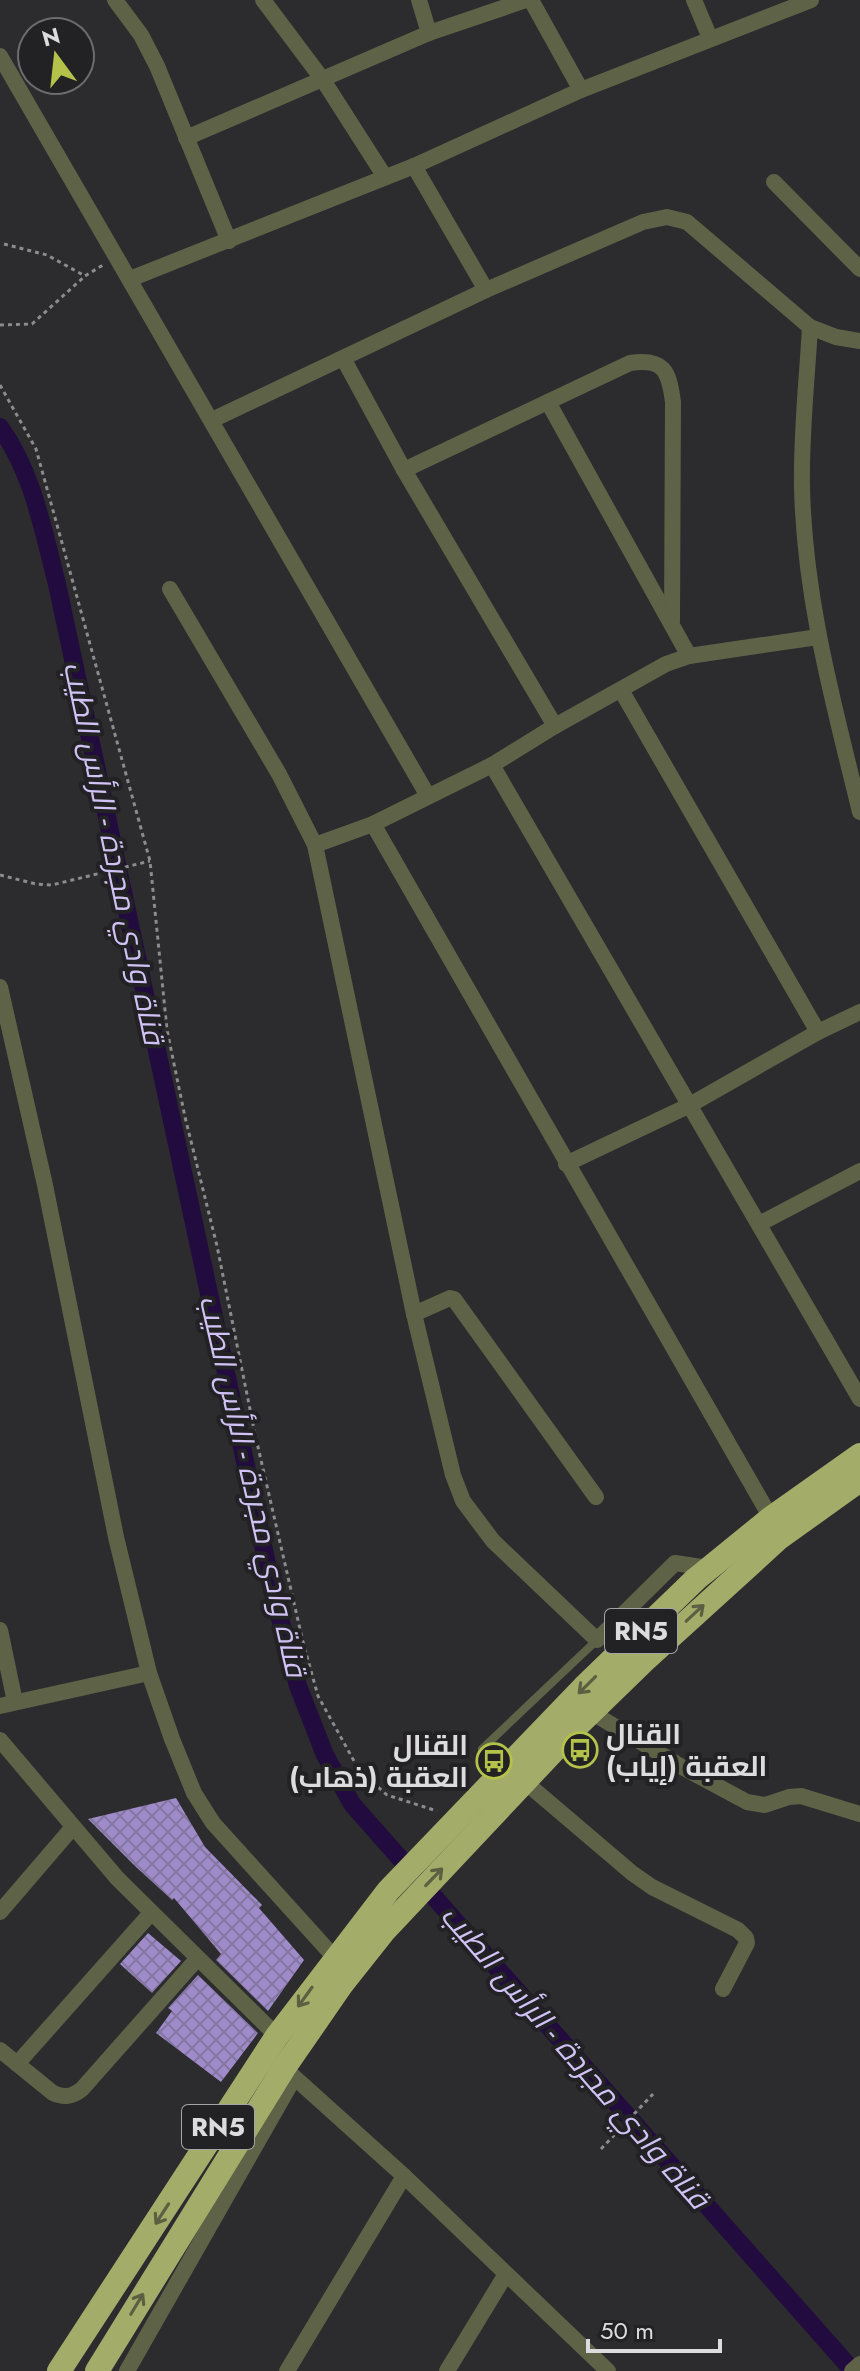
<svg xmlns="http://www.w3.org/2000/svg" width="860" height="2371" font-family="Jost,Cairo,sans-serif">
<style>
.lines{fill:none;stroke-linecap:round;stroke-linejoin:round}
.canal{stroke:#220b3e;stroke-width:18}
.building{fill:url(#building-cross-hatch)}
.path{stroke:#8c8b8d;stroke-width:3;stroke-dasharray:4 4;stroke-linecap:butt}
.lane{stroke:#5e6247;stroke-width:8}
.street{stroke:#5e6247;stroke-width:16}
.highway{stroke:#a3ac68;stroke-width:24}
.oneway{stroke:#5c6043}
.labels{text-anchor:middle;stroke-width:8;stroke-linejoin:round;paint-order:stroke}
.shield{fill:#222124;stroke:#a4a3a6;stroke-width:2}
.shield-label{font-size:26px;font-weight:bold;fill:#dcdbdd}
.poi-label{font-size:28px;font-weight:bold;fill:#dcdbdd;stroke:#222124;text-anchor:start}
.water-label{font-size:30px;font-style:italic;fill:#d1c2f5;stroke:#222124}
</style>
<defs>
<pattern id="building-cross-hatch" width="8" height="8" patternUnits="userSpaceOnUse" patternTransform="scale(2)"><rect width="8" height="8" fill="#9f8bc9"/><path d="M0 0l8 8M0 8l8-8" fill="none" stroke="#8375a0"/></pattern>
</defs>
<rect width="100%" height="100%" fill="#2c2b2e"/>
<g class="lines">
<path class="canal" d="M0 427C33 473 43 530 57 584L273 1592 298 1686 325 1755 352 1804 853 2371"/>
</g>
<g class="building">
<polygon points="176,1798 205,1847 262,1905 259,1908 304,1960 268,2011 216,1960 221,1954 174,1898 172,1900 135,1866 88,1819"/>
<polygon points="148,1933 181,1961 152,1993 120,1964"/>
<polygon points="198,1975 258,2033 221,2082 156,2033 172,2011 168,2008"/>
</g>
<g class="lines">
<g class="path">
<polyline points="4,244 47,255 85,276 103,265"/>
<polyline points="0,325 32,324 85,276"/>
<polyline points="0,385 36,449 150,861 167,1030 185,1117 217,1246 255,1434 303,1642 318,1696 354,1761 370,1780 387,1795 437,1811"/>
<polyline points="0,875 36,884 52,885 150,861"/>
<polyline points="601,2149 653,2094"/>
</g>
<polyline class="lane" points="482,1749 597,1640"/>
<g class="street">
<polyline points="115,0 141,35 157,66 229,241"/>
<polyline points="263,0 323,80 385,177"/>
<polyline points="419,0 429,33"/>
<polyline points="531,0 581,90"/>
<polyline points="694,0 710,38"/>
<polyline points="0,56 428,796"/>
<polyline points="186,138 429,33 526,0"/>
<polyline points="414,166 486,290"/>
<polyline points="774,182 860,269"/>
<polyline points="130,279 414,166 581,90 811,0"/>
<path d="M810 327C807 380 801 433 802 486 804 598 834 705 860 812"/>
<polyline points="343,358 404,470 555,726"/>
<polyline points="548,402 689,656"/>
<polyline points="212,420 486,290 643,222 667,217 687,222 810,327 836,337 860,341"/>
<path d="M404 470 630 363C664 358 669 371 673 402L672 621"/>
<polyline points="170,589 279,774 315,845 414,1314 453,1475 463,1501 493,1541 597,1640 675,1563 708,1568"/>
<polyline points="621,690 818,1032"/>
<polyline points="492,765 860,1399"/>
<polyline points="373,824 771,1518"/>
<polyline points="315,845 373,824 492,765 555,726 666,664 689,656 818,637"/>
<polyline points="0,987 45,1185 116,1537 149,1673 172,1739 194,1793 213,1823 335,1958"/>
<polyline points="566,1164 688,1106 818,1032 860,1012"/>
<polyline points="759,1224 860,1171"/>
<polyline points="414,1314 450,1298 454,1299 596,1497"/>
<polyline points="0,1630 15,1702"/>
<polyline points="0,1706 149,1673"/>
<polyline points="591,1712 682,1767 747,1802 765,1805 789,1797 801,1796 860,1814"/>
<polyline points="0,1740 117,1878 277,2036"/>
<polyline points="525,1782 632,1873 652,1887 738,1930 746,1938 747,1943 723,1989"/>
<polyline points="0,1912 73,1827"/>
<path d="M0 2050 53 2093C64 2098 72 2097 82 2089L197 1959"/>
<polyline points="17,2064 151,1913"/>
<polyline points="284,2068 404,2176 608,2371"/>
<polyline points="127,2371 294,2078"/>
<polyline points="287,2371 404,2176"/>
<polyline points="447,2371 506,2274"/>
<polyline points="852,2371 860,2364"/>
</g>
<g class="highway">
<polyline points="59,2371 277,2036 388,1891 584,1687 696,1579 771,1518 860,1455"/>
<polyline points="97,2371 284,2068 342,1984 384,1931 577,1726 645,1660 779,1538 860,1480"/>
</g>
</g>
<defs><path id="oneway-shaft" d="M-6 0H5M1.5-3L5.5 0L1.5 3" fill="none" stroke-width="1.6" stroke-linecap="round" stroke-linejoin="round" transform="scale(2)"/></defs>
<g class="oneway">
<use href="#oneway-shaft" transform="translate(695 1613) rotate(-43)"/>
<use href="#oneway-shaft" transform="translate(587 1685) rotate(135)"/>
<use href="#oneway-shaft" transform="translate(434 1877) rotate(-46)"/>
<use href="#oneway-shaft" transform="translate(305 1997) rotate(126)"/>
<use href="#oneway-shaft" transform="translate(162 2214) rotate(123)"/>
<use href="#oneway-shaft" transform="translate(137 2304) rotate(-59)"/>
</g>
<defs>
<symbol id="bus-ring" viewBox="-11 -11 22 22"><circle r="9.5" fill="#222124" stroke="#b5c24a" stroke-width="1.5"/><path d="M-5-6H5V4H4V6H2V4H-2V6H-4V4H-5ZM-3.5-4V0h7V-4ZM-3.5 1.2v1.5H-2V1.2ZM2 1.2v1.5H3.5V1.2Z" fill="#b5c24a"/></symbol>
</defs>
<g fill-rule="evenodd">
<use href="#bus-ring" x="560" y="1730" width="40" height="40"/>
<use href="#bus-ring" x="474" y="1741" width="40" height="40"/>
</g>
<g class="labels">
<g class="shield">
<rect x="605" y="1609" width="72" height="44" rx="6"/>
<rect x="182" y="2105" width="72" height="44" rx="6"/>
</g>
<g class="shield-label">
<text x="641" y="1640">RN5</text>
<text x="218" y="2136">RN5</text>
</g>
<g class="poi-label">
<text x="606" y="1744">القنال<tspan x="606" dy="32">العقبة (إياب)</tspan></text>
<text x="468" y="1755" text-anchor="end">القنال<tspan x="468" dy="32">العقبة (ذهاب)</tspan></text>
</g>
<g class="water-label">
<text transform="translate(114 853) rotate(78)" y="10">قناة وادي مجردة - الرأس الطيب</text>
<text transform="translate(253 1486) rotate(77)" y="10">قناة وادي مجردة - الرأس الطيب</text>
<text transform="translate(575 2057) rotate(49)" y="10">قناة وادي مجردة - الرأس الطيب</text>
</g>
</g>
<g transform="translate(56 56) rotate(345)"><circle r="38" fill="#222124" stroke="#6c6b6e" stroke-width="2"/>
<path d="M0-6L14 30L0 20L-14 30Z" fill="#b5c24a"/>
<text y="-12" font-size="22" font-weight="bold" text-anchor="middle" fill="#dcdbdd">N</text>
</g>
<path d="M588 2339v12h132v-12" fill="none" stroke="#dcdbdd" stroke-width="4"/>
<text x="600" y="2339" font-size="24" fill="#dcdbdd" stroke="#222124" stroke-width="6" paint-order="stroke">50 m</text>
</svg>
